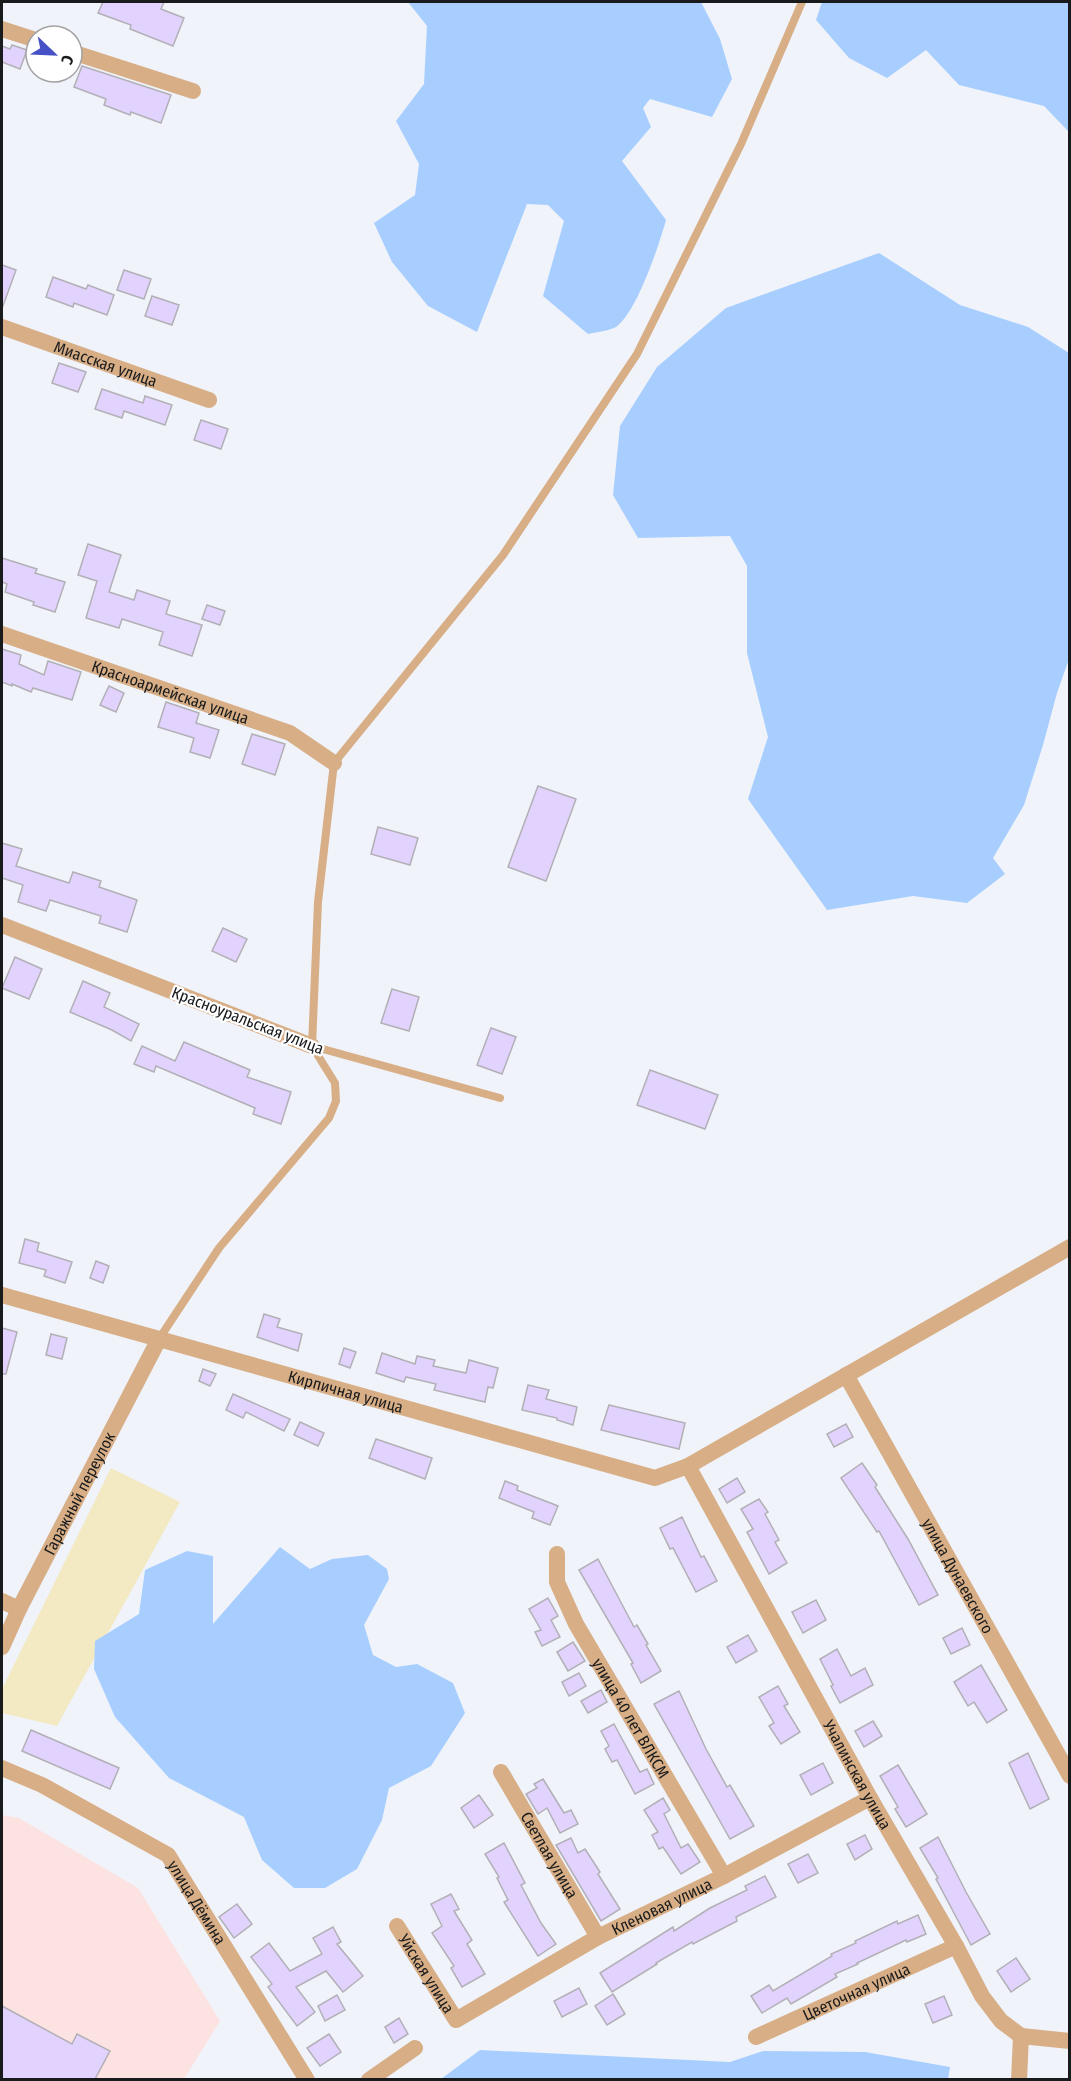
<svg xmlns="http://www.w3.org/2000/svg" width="1071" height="2081" font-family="'Fira Sans Condensed',sans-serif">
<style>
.industrial{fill:#fde2e2}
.sand{fill:#f3eac4}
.water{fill:#a7ceff}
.building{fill:#e2d3fe;stroke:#b2b0b6;stroke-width:1.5}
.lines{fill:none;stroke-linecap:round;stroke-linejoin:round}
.service{stroke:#d7ae86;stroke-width:8}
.minor{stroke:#d7ae86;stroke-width:16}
.labels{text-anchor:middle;stroke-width:4.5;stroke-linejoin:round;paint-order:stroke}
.street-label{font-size:16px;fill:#191a1c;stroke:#fff}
</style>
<rect width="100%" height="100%" fill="#f0f3fa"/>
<polygon class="industrial" points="2,1815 19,1818 138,1888 220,2021 184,2079 2,2079"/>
<polygon class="sand" points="111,1468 180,1502 57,1726 2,1713 2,1689"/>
<g class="water">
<path d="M408 2H701L720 39 732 79 712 117 650 99 643 108 651 127 622 161 666 220C659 245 637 312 616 327 609 331 596 332 588 334L543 296 564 221 548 205 527 204 477 332 428 306 392 262 374 223 415 195 419 164 396 121 424 84 427 26Z"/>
<polygon points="822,2 1069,2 1069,132 1044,106 959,85 926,50 887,78 849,58 816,20"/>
<polygon points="879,253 960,305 1028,327 1069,353 1069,659 1057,693 1043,745 1024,805 993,858 1005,874 967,903 913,896 827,910 748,799 768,737 747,653 747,566 730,536 638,538 613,495 620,426 657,367 726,308"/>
<polygon points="280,1547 310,1569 332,1559 368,1555 387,1569 389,1579 364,1625 373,1655 396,1667 417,1664 453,1683 465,1713 431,1766 389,1788 382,1820 357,1869 325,1888 294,1888 262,1860 244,1817 169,1778 115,1717 94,1669 95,1641 139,1614 145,1570 187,1551 213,1556 213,1624"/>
<polygon points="480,2050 730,2062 763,2051 865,2052 950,2067 948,2080 441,2079"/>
</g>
<g class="building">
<polygon points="103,2 164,2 161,9 184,18 173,46 130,29 131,25 98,13"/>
<polygon points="12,45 27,50 20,69 2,62 2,46 10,49"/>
<polygon points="82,66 171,95 161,123 131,112 130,115 104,105 106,99 74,87"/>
<polygon points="2,265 16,270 3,306 2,305"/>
<polygon points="124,270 151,279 144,299 117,290"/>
<polygon points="53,277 86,289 88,285 114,295 107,315 74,303 73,307 46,297"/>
<polygon points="152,296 179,305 172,325 145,316"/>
<polygon points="59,363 86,372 78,392 52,383"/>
<polygon points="102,389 143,403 145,396 172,405 165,425 124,411 122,418 95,409"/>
<polygon points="201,420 228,429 221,449 194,440"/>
<polygon points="88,544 121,555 109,592 134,600 137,590 170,601 166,614 202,625 192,656 159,645 163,632 122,619 119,628 86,618 97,581 78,575"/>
<polygon points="2,558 37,569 35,573 65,582 55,612 33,605 34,602 5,592 7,584 2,582"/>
<polygon points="207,605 225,611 220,625 202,619"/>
<polygon points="2,649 21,655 19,664 44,675 48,661 81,672 72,700 33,688 31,692 12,684 12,686 2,682"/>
<polygon points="109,686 124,693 116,712 100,705"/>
<polygon points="166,702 199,713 196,723 219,730 210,758 190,752 194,738 158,727"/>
<polygon points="252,734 285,744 275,775 242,764"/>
<polygon points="538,786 576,799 546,881 508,867"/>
<polygon points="378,827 418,838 410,865 371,854"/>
<polygon points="2,843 22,849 16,866 69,883 73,872 101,881 99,887 137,900 127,932 99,923 101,916 50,900 46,911 18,902 23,885 2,878"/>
<polygon points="223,928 247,939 236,962 212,951"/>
<polygon points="15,957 42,969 29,999 2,988"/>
<polygon points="83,981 110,993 104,1007 139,1024 131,1041 112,1030 70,1012"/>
<polygon points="392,989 419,997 409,1031 381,1023"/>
<polygon points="491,1028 516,1037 502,1074 477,1065"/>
<polygon points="184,1042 250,1070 247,1077 291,1092 281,1124 253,1114 255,1108 156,1066 154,1072 134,1064 142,1046 175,1061"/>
<polygon points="650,1070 718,1095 705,1129 637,1105"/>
<polygon points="25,1239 39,1243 37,1251 72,1262 65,1283 44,1276 46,1270 19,1263"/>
<polygon points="96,1261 109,1266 103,1283 90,1278"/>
<polygon points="264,1314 280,1319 277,1327 302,1334 298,1351 257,1337"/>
<polygon points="2,1328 17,1332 6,1374 2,1374"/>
<polygon points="51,1334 67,1338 62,1359 46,1355"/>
<polygon points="344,1348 356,1352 350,1368 339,1364"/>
<polygon points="382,1353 415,1364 417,1356 435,1360 433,1366 466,1373 469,1360 498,1368 493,1388 488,1387 485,1402 434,1390 436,1384 406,1377 404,1382 376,1373"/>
<polygon points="203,1369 216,1374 210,1386 199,1381"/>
<polygon points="528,1385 549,1390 546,1399 577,1407 573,1425 557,1420 557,1418 522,1410"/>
<polygon points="233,1394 290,1419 284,1431 246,1412 243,1418 226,1410"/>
<polygon points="609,1405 685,1423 679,1449 601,1430"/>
<polygon points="300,1422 324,1433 318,1446 294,1435"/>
<polygon points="846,1424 853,1437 834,1447 827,1434"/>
<polygon points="376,1439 432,1458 425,1479 369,1458"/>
<polygon points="862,1463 877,1485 875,1487 908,1539 938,1595 919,1605 879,1531 877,1532 841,1478"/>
<polygon points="737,1478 745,1492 727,1503 719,1489"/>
<polygon points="505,1481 518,1486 517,1490 558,1506 550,1525 532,1518 534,1512 499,1498"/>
<polygon points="759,1499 768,1512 765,1514 779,1540 775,1542 787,1563 769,1574 747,1532 753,1529 741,1509"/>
<polygon points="682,1517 701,1557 704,1556 717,1581 696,1592 673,1548 670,1549 660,1528"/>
<polygon points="598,1559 634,1627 637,1625 648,1644 646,1645 661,1671 641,1683 631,1664 633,1663 579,1570"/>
<polygon points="548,1598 558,1616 551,1620 560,1637 542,1646 535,1632 541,1630 529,1609"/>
<polygon points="816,1600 826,1620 803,1633 792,1612"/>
<polygon points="962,1628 970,1645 951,1654 943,1638"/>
<polygon points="748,1635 757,1651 736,1663 727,1647"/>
<polygon points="573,1642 585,1661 568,1671 557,1652"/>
<polygon points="837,1649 851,1676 865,1668 873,1685 840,1703 831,1686 833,1685 820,1659"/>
<polygon points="981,1665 1007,1710 987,1723 974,1702 968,1706 954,1682"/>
<polygon points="579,1673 586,1686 569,1696 562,1682"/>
<polygon points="778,1686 788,1704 784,1706 800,1732 781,1744 769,1726 774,1723 759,1697"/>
<polygon points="601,1690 607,1702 588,1713 581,1701"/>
<polygon points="679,1691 706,1749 727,1787 730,1785 754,1826 730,1839 654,1704"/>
<polygon points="873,1721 882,1736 864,1747 855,1731"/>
<polygon points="614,1724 640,1772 647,1769 654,1784 635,1794 617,1760 612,1762 605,1749 609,1746 601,1731"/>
<polygon points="31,1730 119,1768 110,1789 22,1751"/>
<polygon points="1028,1753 1049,1799 1030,1809 1009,1763"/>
<polygon points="823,1763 833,1783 811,1795 800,1775"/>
<polygon points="898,1765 927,1814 906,1827 895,1809 898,1807 880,1776"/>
<polygon points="543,1779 564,1813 571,1810 578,1824 560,1833 547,1808 538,1814 526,1794 537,1788 534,1784"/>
<polygon points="479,1795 493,1815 474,1828 461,1808"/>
<polygon points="663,1798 670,1810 664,1814 681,1848 688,1844 700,1862 681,1874 663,1847 659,1849 652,1835 658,1832 644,1810"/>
<polygon points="865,1835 872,1849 855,1860 847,1844"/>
<polygon points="938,1837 966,1892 990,1934 971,1945 936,1879 938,1878 920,1848"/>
<polygon points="571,1838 578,1853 585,1849 600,1872 598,1874 620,1909 601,1921 556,1845"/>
<polygon points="504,1843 525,1883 521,1885 541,1923 556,1944 538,1956 504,1902 508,1900 497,1878 499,1877 485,1854"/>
<polygon points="808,1854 818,1873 798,1883 788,1864"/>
<polygon points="765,1876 776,1897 736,1917 737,1921 693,1944 692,1942 656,1963 657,1964 612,1992 600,1973 673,1927 674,1931 710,1908 747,1890 745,1886"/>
<polygon points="451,1894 459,1909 454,1911 472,1940 467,1944 485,1974 462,1987 451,1968 454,1966 432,1933 442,1926 431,1904"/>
<polygon points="237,1904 252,1924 234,1938 219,1917"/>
<polygon points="918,1915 926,1934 907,1942 906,1940 857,1963 858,1964 835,1974 837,1977 791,2004 787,1998 762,2013 751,1996 769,1985 773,1991 832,1956 831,1954 856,1943 855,1941 897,1921 898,1924"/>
<polygon points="333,1927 341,1942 337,1944 363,1976 343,1992 326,1971 296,1987 315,2012 297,2026 268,1987 272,1984 251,1957 269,1943 290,1971 322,1954 313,1938"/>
<polygon points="1016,1958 1030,1979 1011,1992 997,1971"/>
<polygon points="579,1988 587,2004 562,2017 554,2001"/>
<polygon points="613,1994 625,2014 607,2025 595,2006"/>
<polygon points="337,1995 345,2010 325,2021 318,2006"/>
<polygon points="944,1996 952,2015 933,2023 925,2004"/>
<polygon points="2,2006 72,2044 77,2034 110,2051 95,2079 2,2079"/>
<polygon points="399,2018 408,2034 394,2043 385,2027"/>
<polygon points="329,2034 341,2052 320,2066 307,2048"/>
</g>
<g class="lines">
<g class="service">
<polyline points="312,1046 500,1098"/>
<polyline points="159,1339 219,1248 329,1118 336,1101 335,1083 312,1046 318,902 334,763 503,555 637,354 741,144 802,2"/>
</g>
<g class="minor">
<polyline points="2,29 36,40"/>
<polyline points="72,52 193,91"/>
<path id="s1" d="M2 327 209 400"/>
<path id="s2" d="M2 634 290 733 334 763"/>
<polyline points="2,925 312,1046"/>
<path id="s3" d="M2 1295 655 1478 688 1466 1070 1247"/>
<path id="s4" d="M846 1375 1070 1776"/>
<path id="s5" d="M688 1466 870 1798 956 1946 982 1996 1001 2021 1021 2036"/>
<path id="s6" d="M557 1554V1582L576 1624 724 1876"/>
<polyline points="2,1601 19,1609"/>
<path id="s7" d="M2 1647 19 1609 159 1339"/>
<path id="s8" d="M2 1768 42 1785 168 1855 307 2080"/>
<path id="s9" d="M501 1772 598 1937"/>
<path id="s10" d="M397 1926 456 2020 598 1937 724 1876 870 1798"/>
<polyline points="1021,2036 1070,2041"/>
<path id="s11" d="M756 2037 956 1946"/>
<polyline points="369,2080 415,2048"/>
<polyline points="1019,2080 1021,2036"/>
</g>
</g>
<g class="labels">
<g class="street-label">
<text dy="6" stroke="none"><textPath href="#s1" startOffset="110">Миасская улица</textPath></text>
<text dy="6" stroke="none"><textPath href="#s2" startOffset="178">Красноармейская улица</textPath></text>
<text transform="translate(248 1020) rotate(21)" y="6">Красноуральская улица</text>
<text dy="6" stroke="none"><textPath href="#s3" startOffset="357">Кирпичная улица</textPath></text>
<text dy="6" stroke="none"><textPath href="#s7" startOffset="172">Гаражный переулок</textPath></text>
<text dy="6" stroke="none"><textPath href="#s4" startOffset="230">улица Дунаевского</textPath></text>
<text dy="6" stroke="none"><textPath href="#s6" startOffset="183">улица 40 лет ВЛКСМ</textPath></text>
<text dy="6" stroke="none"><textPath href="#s5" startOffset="352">Учалинская улица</textPath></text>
<text dy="6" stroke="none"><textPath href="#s9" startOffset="96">Светлая улица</textPath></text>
<text dy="6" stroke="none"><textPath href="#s8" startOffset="243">улица Дёмина</textPath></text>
<text dy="6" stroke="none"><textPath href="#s10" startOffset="346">Кленовая улица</textPath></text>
<text dy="6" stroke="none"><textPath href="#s10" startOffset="56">Уйская улица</textPath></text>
<text dy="6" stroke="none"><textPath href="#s11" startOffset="110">Цветочная улица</textPath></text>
</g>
</g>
<rect width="1071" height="2081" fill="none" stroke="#191a1c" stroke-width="6"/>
<g transform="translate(54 54) rotate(113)"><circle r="28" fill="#ffffff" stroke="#a3a3a4" stroke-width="1.5"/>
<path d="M0-4.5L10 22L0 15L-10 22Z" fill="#4751c6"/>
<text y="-9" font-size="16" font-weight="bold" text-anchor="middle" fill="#191a1c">С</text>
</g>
</svg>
